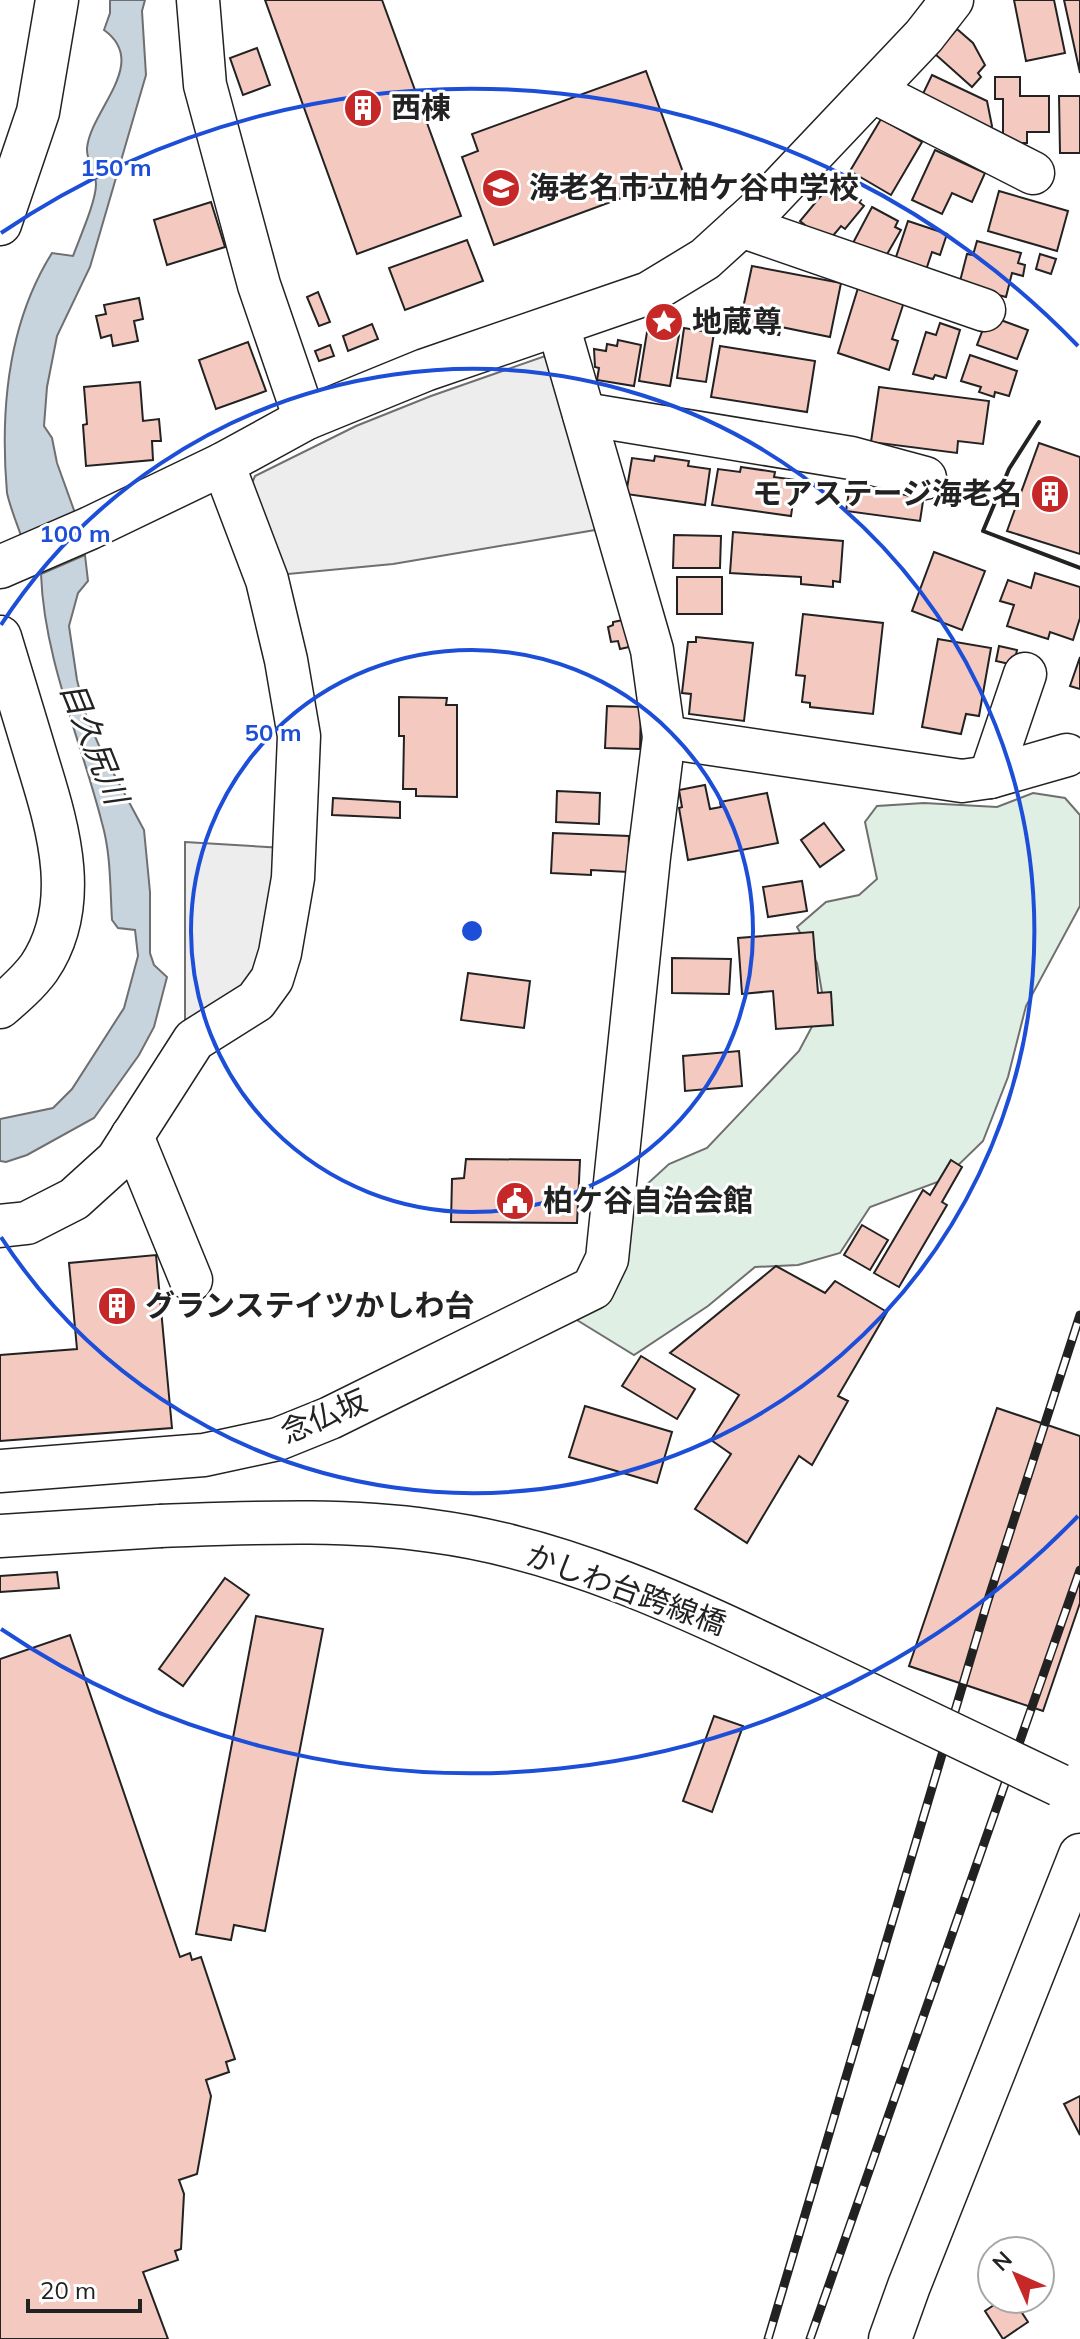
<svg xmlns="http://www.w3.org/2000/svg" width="1080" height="2339" font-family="Mulish,'Noto Sans JP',sans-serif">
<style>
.green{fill:#e0efe3;stroke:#6f6f6f;stroke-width:2}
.parking{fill:#ededed;stroke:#6f6f6f;stroke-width:2}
.water{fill:#c7d3dd;stroke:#6f6f6f;stroke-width:2}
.building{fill:#f3c9c0;stroke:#222;stroke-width:2}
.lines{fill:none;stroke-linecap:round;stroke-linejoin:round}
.minor-casing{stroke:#222;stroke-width:45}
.minor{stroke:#fff;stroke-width:42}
.rail-casing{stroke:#222;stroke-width:9}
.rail{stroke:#fff;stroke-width:6;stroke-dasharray:18;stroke-linecap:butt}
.minor-bridge-casing{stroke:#222;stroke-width:45;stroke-linecap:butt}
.minor-bridge{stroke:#fff;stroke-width:42}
.wall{stroke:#222;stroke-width:4}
.ring{fill:none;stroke:#1d4ed8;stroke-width:4}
.labels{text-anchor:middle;stroke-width:6;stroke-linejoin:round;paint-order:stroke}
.poi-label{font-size:30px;font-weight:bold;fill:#222;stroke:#fff;text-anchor:start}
.street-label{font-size:30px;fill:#222;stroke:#fff}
.water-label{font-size:32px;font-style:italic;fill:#222;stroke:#fff}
.centre{fill:#1d4ed8;stroke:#fff;stroke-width:4}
.ring-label{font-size:24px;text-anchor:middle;font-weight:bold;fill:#1d4ed8;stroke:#fff;stroke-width:6;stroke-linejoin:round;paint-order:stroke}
</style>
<rect width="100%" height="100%" fill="#fff"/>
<polygon class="green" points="1033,793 1065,798 1080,815 1080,906 1026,1006 1008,1077 983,1141 943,1180 870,1207 840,1253 798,1265 755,1267 708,1306 634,1355 572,1317 633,1197 669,1164 707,1148 799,1051 824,1004 817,963 797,927 826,902 859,895 877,879 865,822 877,806 924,803 997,807"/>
<g class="parking">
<polygon points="548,355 601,524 595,530 393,564 288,574 276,571 249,490 255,476 356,426 431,396"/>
<polygon points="185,842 284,848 265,971 185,1028"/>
</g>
<g class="water">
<path d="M110 0H145L142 11 146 75 90 267 57 336 47 387 44 426 52 438 57 463 79 524 24 545C19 528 11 511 7 493 0 411 8 323 52 253L73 256C79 239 96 202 96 184 96 173 86 161 87 148 91 109 150 63 104 30L110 13Z"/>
<path d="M85 555 88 581 78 593 69 626 77 680 86 715 100 748 144 830 150 892V953L154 965 167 977 154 1027 139 1055 94 1118 27 1155 6 1162 0 1161V1119L53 1108 72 1089 124 1008 138 956 135 930 118 928 112 920C110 888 111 854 102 823 81 740 44 659 41 574Z"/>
</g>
<g class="building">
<polygon points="265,0 382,0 461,216 357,254"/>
<polygon points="1014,0 1054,0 1065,53 1026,61"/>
<polygon points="1064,0 1080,0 1080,73"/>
<polygon points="957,29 973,43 985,65 978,73 981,77 972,87 935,54"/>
<polygon points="257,48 270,85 243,95 230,58"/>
<polygon points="646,71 684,175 494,245 462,157 478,151 472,134"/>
<polygon points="932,75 987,101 992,126 987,135 919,102"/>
<polygon points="995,77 1020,77 1020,96 1049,96 1049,132 1027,132 1027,143 1003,143 1003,99 995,99"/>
<polygon points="1059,96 1080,96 1080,153 1060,153"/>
<polygon points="881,119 922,142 891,195 850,171"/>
<polygon points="935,150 985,173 972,202 952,193 942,214 912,200"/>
<polygon points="835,179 861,200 859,202 864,206 845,229 841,226 827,243 800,221"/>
<polygon points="999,191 1068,211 1057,251 988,231"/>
<polygon points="211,202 225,247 167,265 154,220"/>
<polygon points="872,207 898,221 895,227 901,230 886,256 853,243"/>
<polygon points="908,221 947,234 940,255 932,252 924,276 893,266"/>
<polygon points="467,240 483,281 405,310 389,268"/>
<polygon points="977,241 1021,253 1018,263 1025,265 1023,276 1012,273 1006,297 959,285 967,254 973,255"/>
<polygon points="1040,254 1056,259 1051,274 1036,269"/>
<polygon points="752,266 841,283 830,337 781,327 779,335 739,327"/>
<polygon points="858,288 904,302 892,339 898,341 889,370 838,353"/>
<polygon points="318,292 330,322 319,326 307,297"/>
<polygon points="139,298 143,319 134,321 138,341 113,346 111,335 101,338 96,316 106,314 104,305"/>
<polygon points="998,319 1028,330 1017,359 977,345 985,324 995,327"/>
<polygon points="940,323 960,330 946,378 935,375 933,379 913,374 926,332 936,335"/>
<polygon points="372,324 378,339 348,351 343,336"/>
<polygon points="684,328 714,333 706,382 677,378"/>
<polygon points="647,332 679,335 670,386 639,381"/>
<polygon points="618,340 641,345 634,386 597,380 599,368 595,367 594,349 606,351 607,344 617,346"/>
<polygon points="248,342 266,391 216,409 199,360"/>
<polygon points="330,345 334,356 319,361 315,351"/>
<polygon points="720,346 815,361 807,412 711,397"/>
<polygon points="970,355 1017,371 1009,396 995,392 994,397 979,392 981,387 961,381"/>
<polygon points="140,382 143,421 159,419 161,441 152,441 153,460 86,466 83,425 87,424 84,387"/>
<polygon points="879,387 989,401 983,444 958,441 957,453 871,442"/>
<polygon points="1039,443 1080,457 1080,554 1007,531"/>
<polygon points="655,456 689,461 688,466 710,469 705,505 626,494 632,458 654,461"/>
<polygon points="741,467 775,472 774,477 796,480 791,516 712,505 718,469 740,472"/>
<polygon points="851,478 925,488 920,521 846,511"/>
<polygon points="733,532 843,541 840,582 833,581 833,587 801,584 801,577 730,573"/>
<polygon points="674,535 721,536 720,568 673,568"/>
<polygon points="934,552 985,571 962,630 912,611"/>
<polygon points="1035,573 1080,587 1080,618 1073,640 1050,632 1048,639 1007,626 1014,605 1000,601 1008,580 1031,588"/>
<rect x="677" y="577" width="45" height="37"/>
<polygon points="803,614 883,623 873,714 810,707 810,703 802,702 805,676 796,675"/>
<polygon points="623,620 629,647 620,649 618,641 611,642 608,627 613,625 613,622"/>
<polygon points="696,637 753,643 744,721 689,714 691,694 682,693 688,642 696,642"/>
<polygon points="938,639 991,648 979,716 966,714 961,734 922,727"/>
<polygon points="999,646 1017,650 1014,665 996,661"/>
<polygon points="1080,657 1080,689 1070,686"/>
<polygon points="399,697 447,698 446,705 457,705 457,797 416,796 416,789 403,789 404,736 399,736"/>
<polygon points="607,706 641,707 640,749 605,748"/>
<polygon points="705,785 710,809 721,807 720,802 767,793 778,843 688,860 679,808 682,807 679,790"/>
<polygon points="557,791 600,793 599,824 556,822"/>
<polygon points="333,798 400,802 400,818 332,815"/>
<polygon points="824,823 844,850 820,867 801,840"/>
<polygon points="553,833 629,836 628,872 591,870 591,875 551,873"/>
<polygon points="802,881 807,911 768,917 763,887"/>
<polygon points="813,932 818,993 831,992 833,1025 776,1029 773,991 742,994 738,938"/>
<polygon points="672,958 731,959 729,994 672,993"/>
<polygon points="468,973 530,981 524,1028 461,1020"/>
<polygon points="739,1051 742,1086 685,1091 683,1056"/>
<polygon points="466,1159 580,1160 577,1223 451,1222 452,1179 464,1178"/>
<polygon points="951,1160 962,1167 942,1202 947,1205 899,1287 874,1273 923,1190 930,1195"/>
<polygon points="862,1225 888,1240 870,1270 844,1255"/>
<polygon points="156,1255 172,1428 0,1441 0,1355 77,1349 69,1263"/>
<polygon points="776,1266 825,1293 835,1281 887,1312 838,1396 848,1401 812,1465 799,1456 747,1543 695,1509 731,1454 711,1440 739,1395 670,1353"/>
<polygon points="641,1356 695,1389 677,1419 622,1386"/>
<polygon points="585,1406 672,1432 657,1483 569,1457"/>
<polygon points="997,1408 1080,1436 1080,1603 1043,1711 909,1666"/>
<polygon points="57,1572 59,1588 0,1592 0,1576"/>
<polygon points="225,1578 249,1595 183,1686 159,1669"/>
<polygon points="256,1616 323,1629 265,1931 234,1925 231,1940 196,1934"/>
<polygon points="70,1635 180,1957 190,1953 192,1960 201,1957 235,2059 226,2062 229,2072 206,2080 211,2096 197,2174 179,2180 184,2194 181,2249 175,2251 178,2260 143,2272 168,2339 0,2339 0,1659"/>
<polygon points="714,1716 743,1726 712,1812 683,1801"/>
<polygon points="1080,2096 1080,2135 1064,2104"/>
<polygon points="1003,2299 1013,2299 1028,2322 1003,2339 985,2311"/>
</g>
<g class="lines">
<defs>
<g id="minor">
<polyline points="198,0 205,85 259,285 305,419"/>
<polyline points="872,91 1033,173"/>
<polyline points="0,224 38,112 57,0"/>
<polyline points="741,226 984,310"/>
<polyline points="584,414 851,458 925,478"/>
<polyline points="0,567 90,528 223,464 305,419 425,370 649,293 705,259 762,207 924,36 952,0"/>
<path d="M0 637C13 680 26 723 39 766 59 831 81 906 39 968 28 983 14 995 0 1007"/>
<polyline points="664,737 962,781 990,777 1067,755"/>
<polyline points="990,777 1025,674"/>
<polyline points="132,1136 191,1280"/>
<polyline points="0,1226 27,1223 74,1199 117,1160 194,1040 256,1001 272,979 280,953 293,878 299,736 286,660 267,580 223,464"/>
<polyline points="0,1471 204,1455 278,1439 330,1418 593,1288 607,1259 649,857 664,737 652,650 558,325"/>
<polyline points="0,1536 160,1526"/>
<polyline points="890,2339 909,2286 1080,1855"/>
</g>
</defs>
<use href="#minor" class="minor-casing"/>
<use href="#minor" class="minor"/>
<defs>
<g id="rail">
<polyline points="768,2339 988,1600 1080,1315"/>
<polyline points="810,2339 1080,1570"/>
</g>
</defs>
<use href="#rail" class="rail-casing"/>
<use href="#rail" class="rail"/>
<defs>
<path id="minor-bridge" d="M160 1526C251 1523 342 1518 432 1531 564 1548 689 1608 808 1665 892 1705 975 1745 1059 1785"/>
</defs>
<use href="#minor-bridge" class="minor-bridge-casing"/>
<use href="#minor-bridge" class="minor-bridge"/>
<polyline class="wall" points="1039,422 1009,469 983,531 1080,568"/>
</g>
<g class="ring">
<circle cx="472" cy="931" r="281"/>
<path d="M1 625A562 562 0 1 1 1 1237"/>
<path d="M1078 1516A842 842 0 0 1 1 1629M1 233A842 842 0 0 1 1078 346"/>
</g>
<defs>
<symbol id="building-disc" viewBox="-11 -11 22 22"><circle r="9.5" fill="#c62828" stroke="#fff"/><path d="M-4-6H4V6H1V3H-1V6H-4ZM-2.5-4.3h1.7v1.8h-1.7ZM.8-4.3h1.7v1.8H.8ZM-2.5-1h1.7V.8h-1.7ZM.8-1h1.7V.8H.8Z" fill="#fff"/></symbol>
<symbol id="school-disc" viewBox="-11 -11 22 22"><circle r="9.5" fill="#c62828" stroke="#fff"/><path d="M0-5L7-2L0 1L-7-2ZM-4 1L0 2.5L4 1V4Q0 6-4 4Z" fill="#fff"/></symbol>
<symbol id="sight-disc" viewBox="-11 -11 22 22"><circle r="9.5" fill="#c62828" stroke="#fff"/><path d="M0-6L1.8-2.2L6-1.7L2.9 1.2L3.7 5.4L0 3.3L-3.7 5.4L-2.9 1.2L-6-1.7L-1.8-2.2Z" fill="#fff"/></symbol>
<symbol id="civic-disc" viewBox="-11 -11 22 22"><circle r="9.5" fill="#c62828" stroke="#fff"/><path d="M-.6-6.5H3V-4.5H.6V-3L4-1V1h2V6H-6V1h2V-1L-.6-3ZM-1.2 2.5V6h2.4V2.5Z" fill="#fff"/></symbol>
</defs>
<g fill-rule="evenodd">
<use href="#building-disc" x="341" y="86" width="44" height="44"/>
<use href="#school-disc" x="479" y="166" width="44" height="44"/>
<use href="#sight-disc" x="642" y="300" width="44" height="44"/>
<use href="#building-disc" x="1028" y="472" width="44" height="44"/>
<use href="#civic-disc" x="493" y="1179" width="44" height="44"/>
<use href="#building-disc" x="95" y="1284" width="44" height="44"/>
</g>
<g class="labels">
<g class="poi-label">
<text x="391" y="118">西棟</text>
<text x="529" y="198">海老名市立柏ケ谷中学校</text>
<text x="692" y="332">地蔵尊</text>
<text x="1022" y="504" text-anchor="end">モアステージ海老名</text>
<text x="543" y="1211">柏ケ谷自治会館</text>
<text x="145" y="1316">グランステイツかしわ台</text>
</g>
<g class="street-label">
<text transform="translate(324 1417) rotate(-23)" y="10">念仏坂</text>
<text transform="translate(626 1590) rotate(20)" y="10">かしわ台跨線橋</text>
</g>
<g class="water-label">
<text transform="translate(94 743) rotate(68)" y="11">目久尻川</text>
</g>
</g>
<circle cx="472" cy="931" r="12" class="centre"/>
<g class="ring-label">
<text x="116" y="176">150 m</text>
<text x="75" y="542">100 m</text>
<text x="273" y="741">50 m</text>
</g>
<g transform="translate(1016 2275) rotate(315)"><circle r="38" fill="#ffffff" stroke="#a7a7a7" stroke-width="2"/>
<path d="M0-6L14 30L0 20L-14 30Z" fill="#c62828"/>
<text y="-12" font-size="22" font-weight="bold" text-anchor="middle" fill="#222222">N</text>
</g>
<path d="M28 2299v12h112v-12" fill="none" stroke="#222222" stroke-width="4"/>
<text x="40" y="2299" font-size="24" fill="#222222" stroke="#ffffff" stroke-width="6" paint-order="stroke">20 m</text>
</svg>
